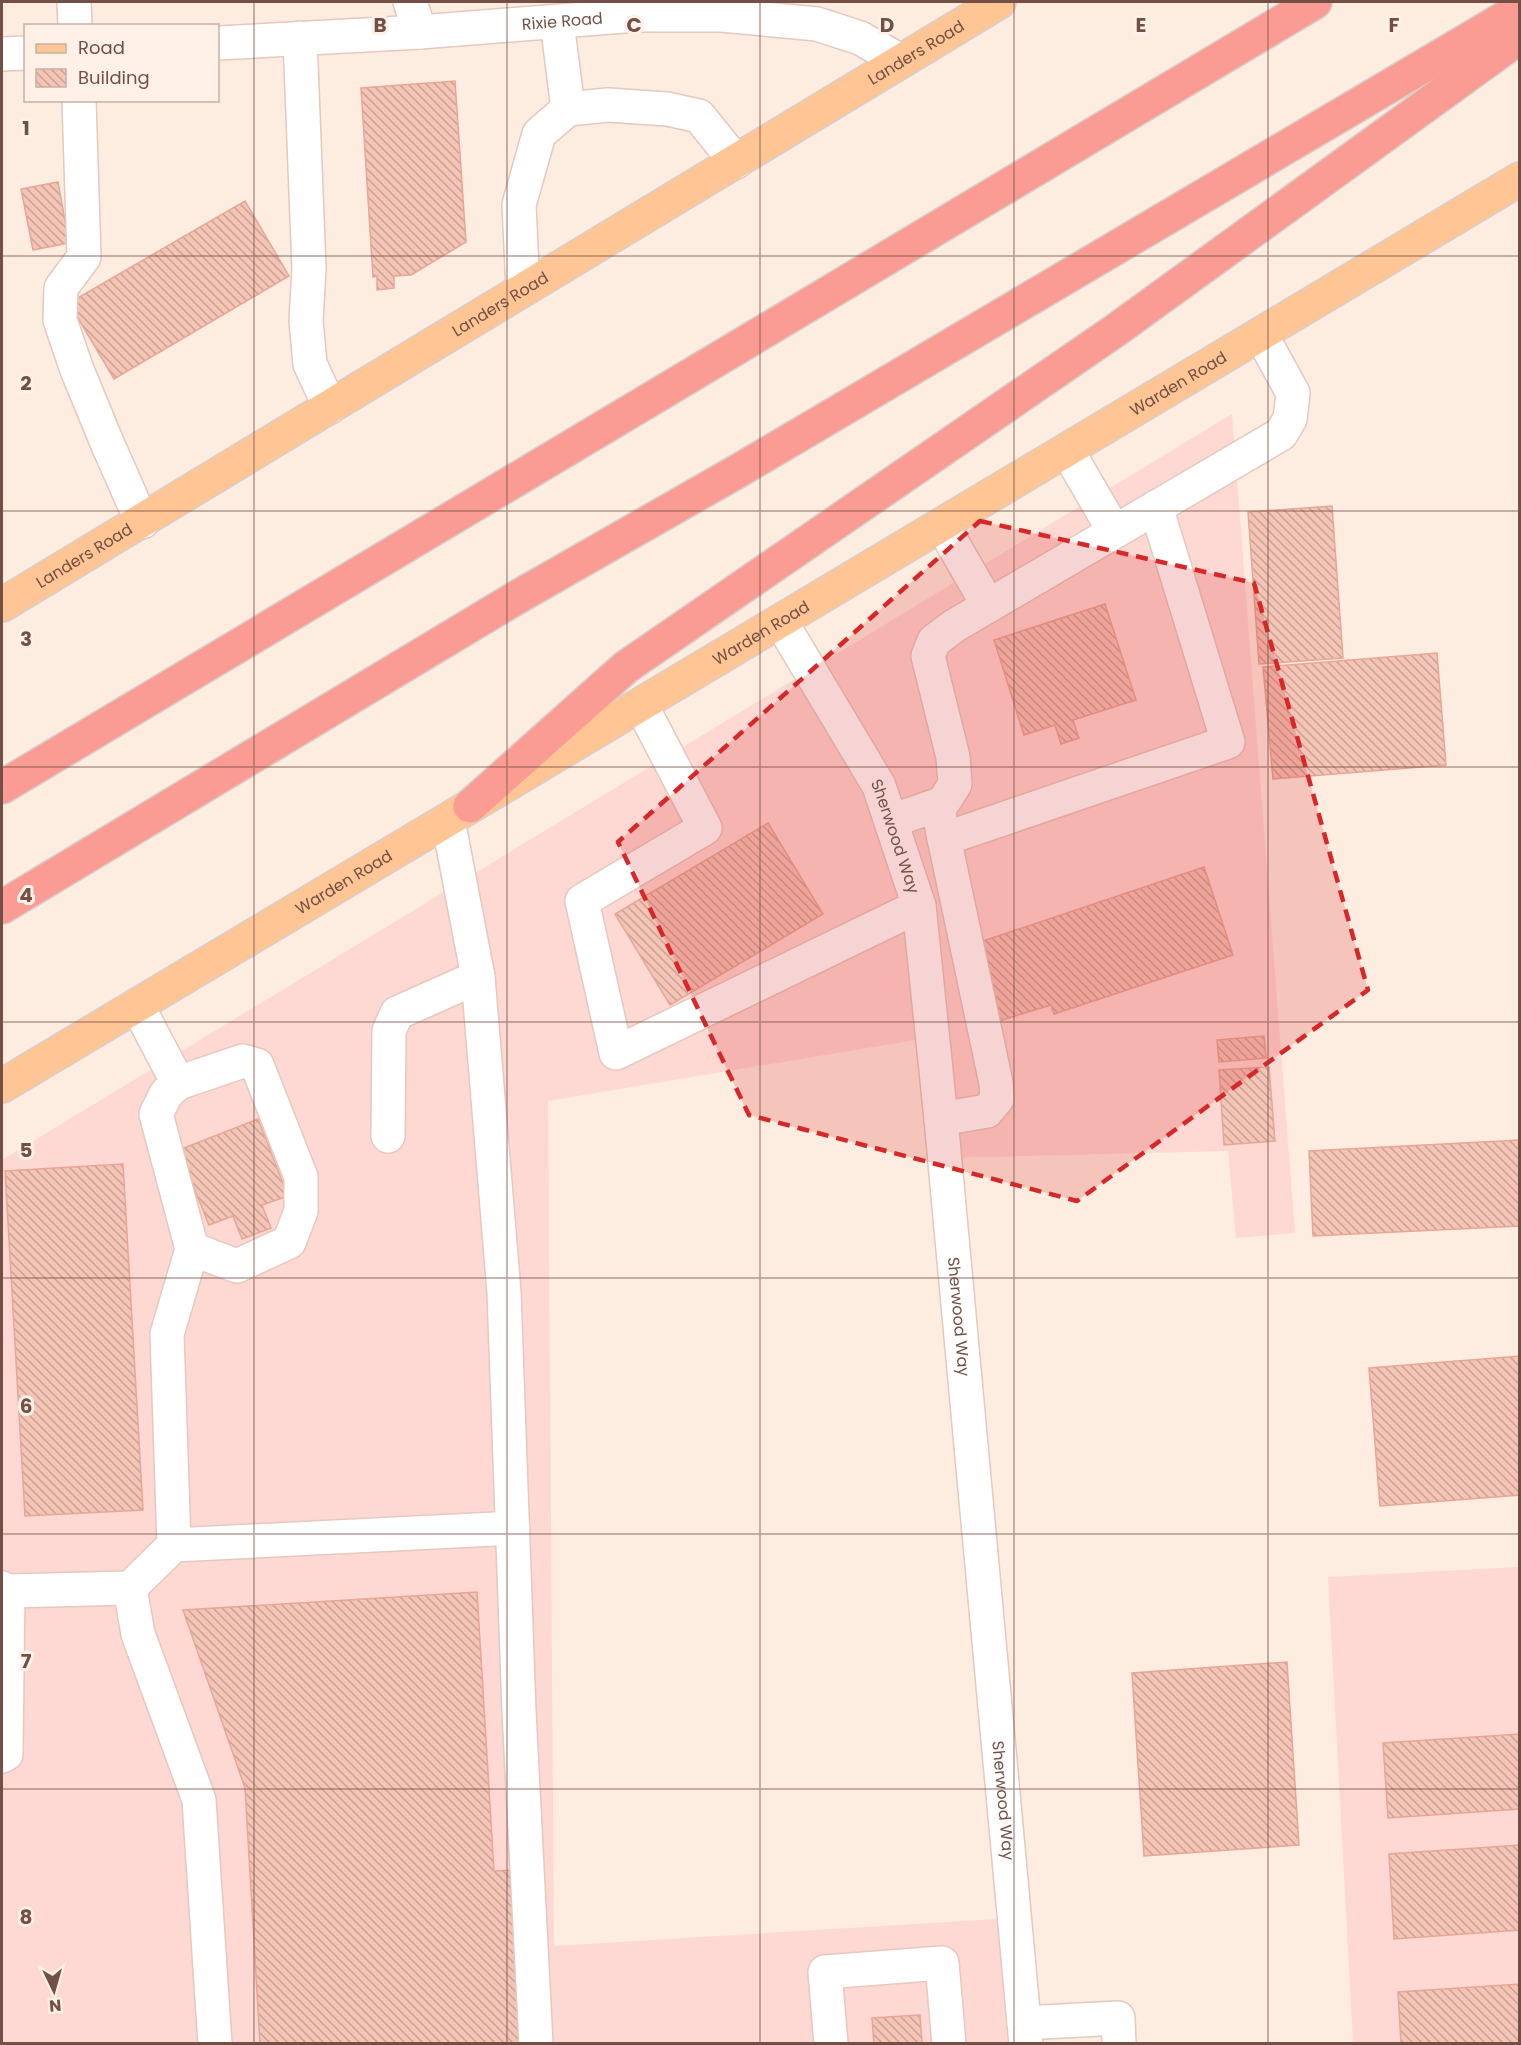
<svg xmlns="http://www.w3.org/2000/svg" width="1521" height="2045" viewBox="0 0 1521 2045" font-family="Poppins,sans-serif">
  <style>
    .commercial { fill: #fed8d2 }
    .building { fill: url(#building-back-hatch); stroke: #e7a796; stroke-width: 1.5 }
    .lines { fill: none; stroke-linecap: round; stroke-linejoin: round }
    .minor-casing { stroke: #e3c9be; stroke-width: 36 }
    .major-casing { stroke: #d8cecb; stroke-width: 36 }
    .highway-casing { stroke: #d8cecb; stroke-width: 36 }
    .minor { stroke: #fff; stroke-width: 33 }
    .major { stroke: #ffc595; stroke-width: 33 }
    .highway { stroke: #fa9c93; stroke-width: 33 }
    .marked { fill: #d62828; fill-opacity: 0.2; stroke: #d62828; stroke-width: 4.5; stroke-dasharray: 12 8; stroke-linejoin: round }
    .grid { fill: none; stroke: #744f46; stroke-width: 1.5; stroke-opacity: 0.55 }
    .labels { text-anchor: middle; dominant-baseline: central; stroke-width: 6; stroke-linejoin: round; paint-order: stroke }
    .street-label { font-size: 16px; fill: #744f46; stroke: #fff1e7 }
    .grid-label { font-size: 20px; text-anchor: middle; font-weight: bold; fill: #744f46; stroke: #fff1e7; stroke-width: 6; stroke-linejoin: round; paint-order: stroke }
  </style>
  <defs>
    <pattern id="building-back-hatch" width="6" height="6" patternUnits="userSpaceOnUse" patternTransform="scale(1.5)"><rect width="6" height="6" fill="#f4c4b6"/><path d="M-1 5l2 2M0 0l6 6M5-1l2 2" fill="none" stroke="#caa296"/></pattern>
  </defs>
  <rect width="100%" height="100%" fill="#fdede0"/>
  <path class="commercial" d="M1232,414L1295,1233L1236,1238L1228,1151L944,1158L933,1037L548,1101L554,1946L1014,1918L1031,2043L2,2044V1160Z
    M1519,1567V2043H1353L1328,1577Z"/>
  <path class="building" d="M455,81L466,242L411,275L394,276V288L377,290V276L373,277L361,88Z
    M58,182L69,243L33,250L21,189Z
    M245,201L289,276L114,379L69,303Z
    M1332,506L1343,658L1259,664L1248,512Z
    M1105,604L1136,700L1073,720L1079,738L1061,744L1055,725L1024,735L994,640Z
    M1437,653L1446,765L1273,779L1263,667Z
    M768,823L823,914L670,1005L615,914Z
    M1204,867L1233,955L1054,1014L1051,1005L999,1021L974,944Z
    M1264,1036L1266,1058L1219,1062L1217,1040Z
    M1269,1067L1275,1141L1224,1145L1219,1070Z
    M258,1119L288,1196L262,1205L271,1228L242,1239L233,1216L209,1225L179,1150Z
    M1520,1140V1226L1313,1236L1309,1151Z
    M123,1164L143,1510L25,1516L5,1171Z
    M1520,1356V1495L1380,1506L1369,1368Z
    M477,1592L494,1871L515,1870L525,2044H260L245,1788L183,1610Z
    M1287,1662L1299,1845L1144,1856L1132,1673Z
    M1520,1734V1809L1388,1818L1383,1743Z
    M1520,1845V1930L1394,1939L1389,1854Z
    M1520,1984V2044H1401L1398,1992Z
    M920,2015L922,2044H874L872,2018Z"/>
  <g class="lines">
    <g class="minor-casing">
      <g id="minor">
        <path d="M74,2L75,26"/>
        <path d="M410,2L420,32"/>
        <path d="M557,22L568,109"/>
        <path d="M300,38L309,269L306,320L310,364L330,407"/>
        <path id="s1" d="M218,43L420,32L636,15H721L817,24L860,38L899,60"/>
        <path d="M2,54L26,53"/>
        <path d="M79,100L84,257L61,288L60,320L77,370L108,445L142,522"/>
        <path d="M523,289L519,205L539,134L568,109L608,105L667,109L699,116L736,162"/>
        <path d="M1067,450L1114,531"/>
        <path d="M942,525L988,605"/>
        <path id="s2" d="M781,622L879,786L919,906L941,1119L1026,2044"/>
        <path d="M641,705L705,828L582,901L616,1053L919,906"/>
        <path d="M940,819L996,1083L997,1099L987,1111L941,1119"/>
        <path d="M448,820L478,977L504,1292L519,1711L536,2044"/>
        <path d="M891,821L943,803L955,784L953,757L928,656L934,641L954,626L1281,434L1290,419L1293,393L1261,335"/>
        <path d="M944,839L1228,742L1156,507"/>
        <path d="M178,1083L243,1061L257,1065L301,1177V1211L289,1242L237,1266L192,1249"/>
        <path d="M388,1136L389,1031L397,1013L478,977"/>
        <path d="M174,1545L513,1528"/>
        <path d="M2,1588L8,1591L130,1588L174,1545L167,1334L192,1249L156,1114L166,1094L178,1083L137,1005"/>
        <path d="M130,1588L138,1634L199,1800L215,2044"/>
        <path d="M2,1756L6,1754L8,1591"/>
        <path d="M1024,2023L1118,2018L1119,2044"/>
        <path d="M831,2044L825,1972L942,1963L949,2044"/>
      </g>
    </g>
    <g class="major-casing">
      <g id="major">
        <path id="s3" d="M2,605L999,2"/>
        <path id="s4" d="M2,1086L1520,179"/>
      </g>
    </g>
    <g class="highway-casing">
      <path id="highway" d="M2,787L1315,2
        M470,806L626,667L1116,330L1520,37
        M2,907L521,595L738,471L1520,9"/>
    </g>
    <use href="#minor" class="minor"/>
    <use href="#major" class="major"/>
    <use href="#highway" class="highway"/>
  </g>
  <path class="marked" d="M980,521L1254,583L1368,990L1077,1201L749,1115L618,842Z"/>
  <path class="grid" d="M254,2V2044M507,2V2044M760,2V2044M1014,2V2044M1268,2V2044M2,256H1520M2,511H1520M2,767H1520M2,1022H1520M2,1278H1520M2,1534H1520M2,1789H1520"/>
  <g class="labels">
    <g class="street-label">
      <text stroke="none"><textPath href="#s1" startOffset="345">Rixie Road</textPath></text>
      <text stroke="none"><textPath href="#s3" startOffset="1068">Landers Road</textPath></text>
      <text stroke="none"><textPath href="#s3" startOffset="582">Landers Road</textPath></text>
      <text stroke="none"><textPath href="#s4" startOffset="1370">Warden Road</textPath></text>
      <text stroke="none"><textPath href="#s3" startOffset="96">Landers Road</textPath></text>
      <text stroke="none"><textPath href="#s4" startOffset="884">Warden Road</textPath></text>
      <text stroke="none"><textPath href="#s2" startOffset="244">Sherwood Way</textPath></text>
      <text stroke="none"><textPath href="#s4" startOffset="398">Warden Road</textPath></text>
      <text stroke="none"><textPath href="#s2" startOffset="730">Sherwood Way</textPath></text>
      <text stroke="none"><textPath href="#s2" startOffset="1216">Sherwood Way</textPath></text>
    </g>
  </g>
  <g class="grid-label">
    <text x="380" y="32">B</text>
    <text x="634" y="32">C</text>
    <text x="887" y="32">D</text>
    <text x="1141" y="32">E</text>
    <text x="1394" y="32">F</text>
    <text x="26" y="135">1</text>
    <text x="26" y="390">2</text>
    <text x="26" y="646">3</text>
    <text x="26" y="902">4</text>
    <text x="26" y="1157">5</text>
    <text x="26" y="1413">6</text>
    <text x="26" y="1668">7</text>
    <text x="26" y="1924">8</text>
  </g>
  <rect width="1521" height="2045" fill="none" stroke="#744f46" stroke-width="6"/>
  <rect x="24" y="24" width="195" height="78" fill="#fff1e7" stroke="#c7b0a7" stroke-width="1.5"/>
  <rect x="36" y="44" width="30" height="9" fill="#ffc595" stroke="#c7b0a7" stroke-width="1.5"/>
  <text x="78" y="54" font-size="18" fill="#744f46">Road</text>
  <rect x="36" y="69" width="30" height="18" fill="url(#building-back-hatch)" stroke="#c7b0a7" stroke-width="1.5"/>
  <text x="78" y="84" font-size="18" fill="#744f46">Building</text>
  <g transform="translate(54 1991) rotate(175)" stroke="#fff1e7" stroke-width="4.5" paint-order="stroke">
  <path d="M0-4.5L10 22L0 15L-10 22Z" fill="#744f46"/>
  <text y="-9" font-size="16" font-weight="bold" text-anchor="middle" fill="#744f46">N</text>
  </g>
</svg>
